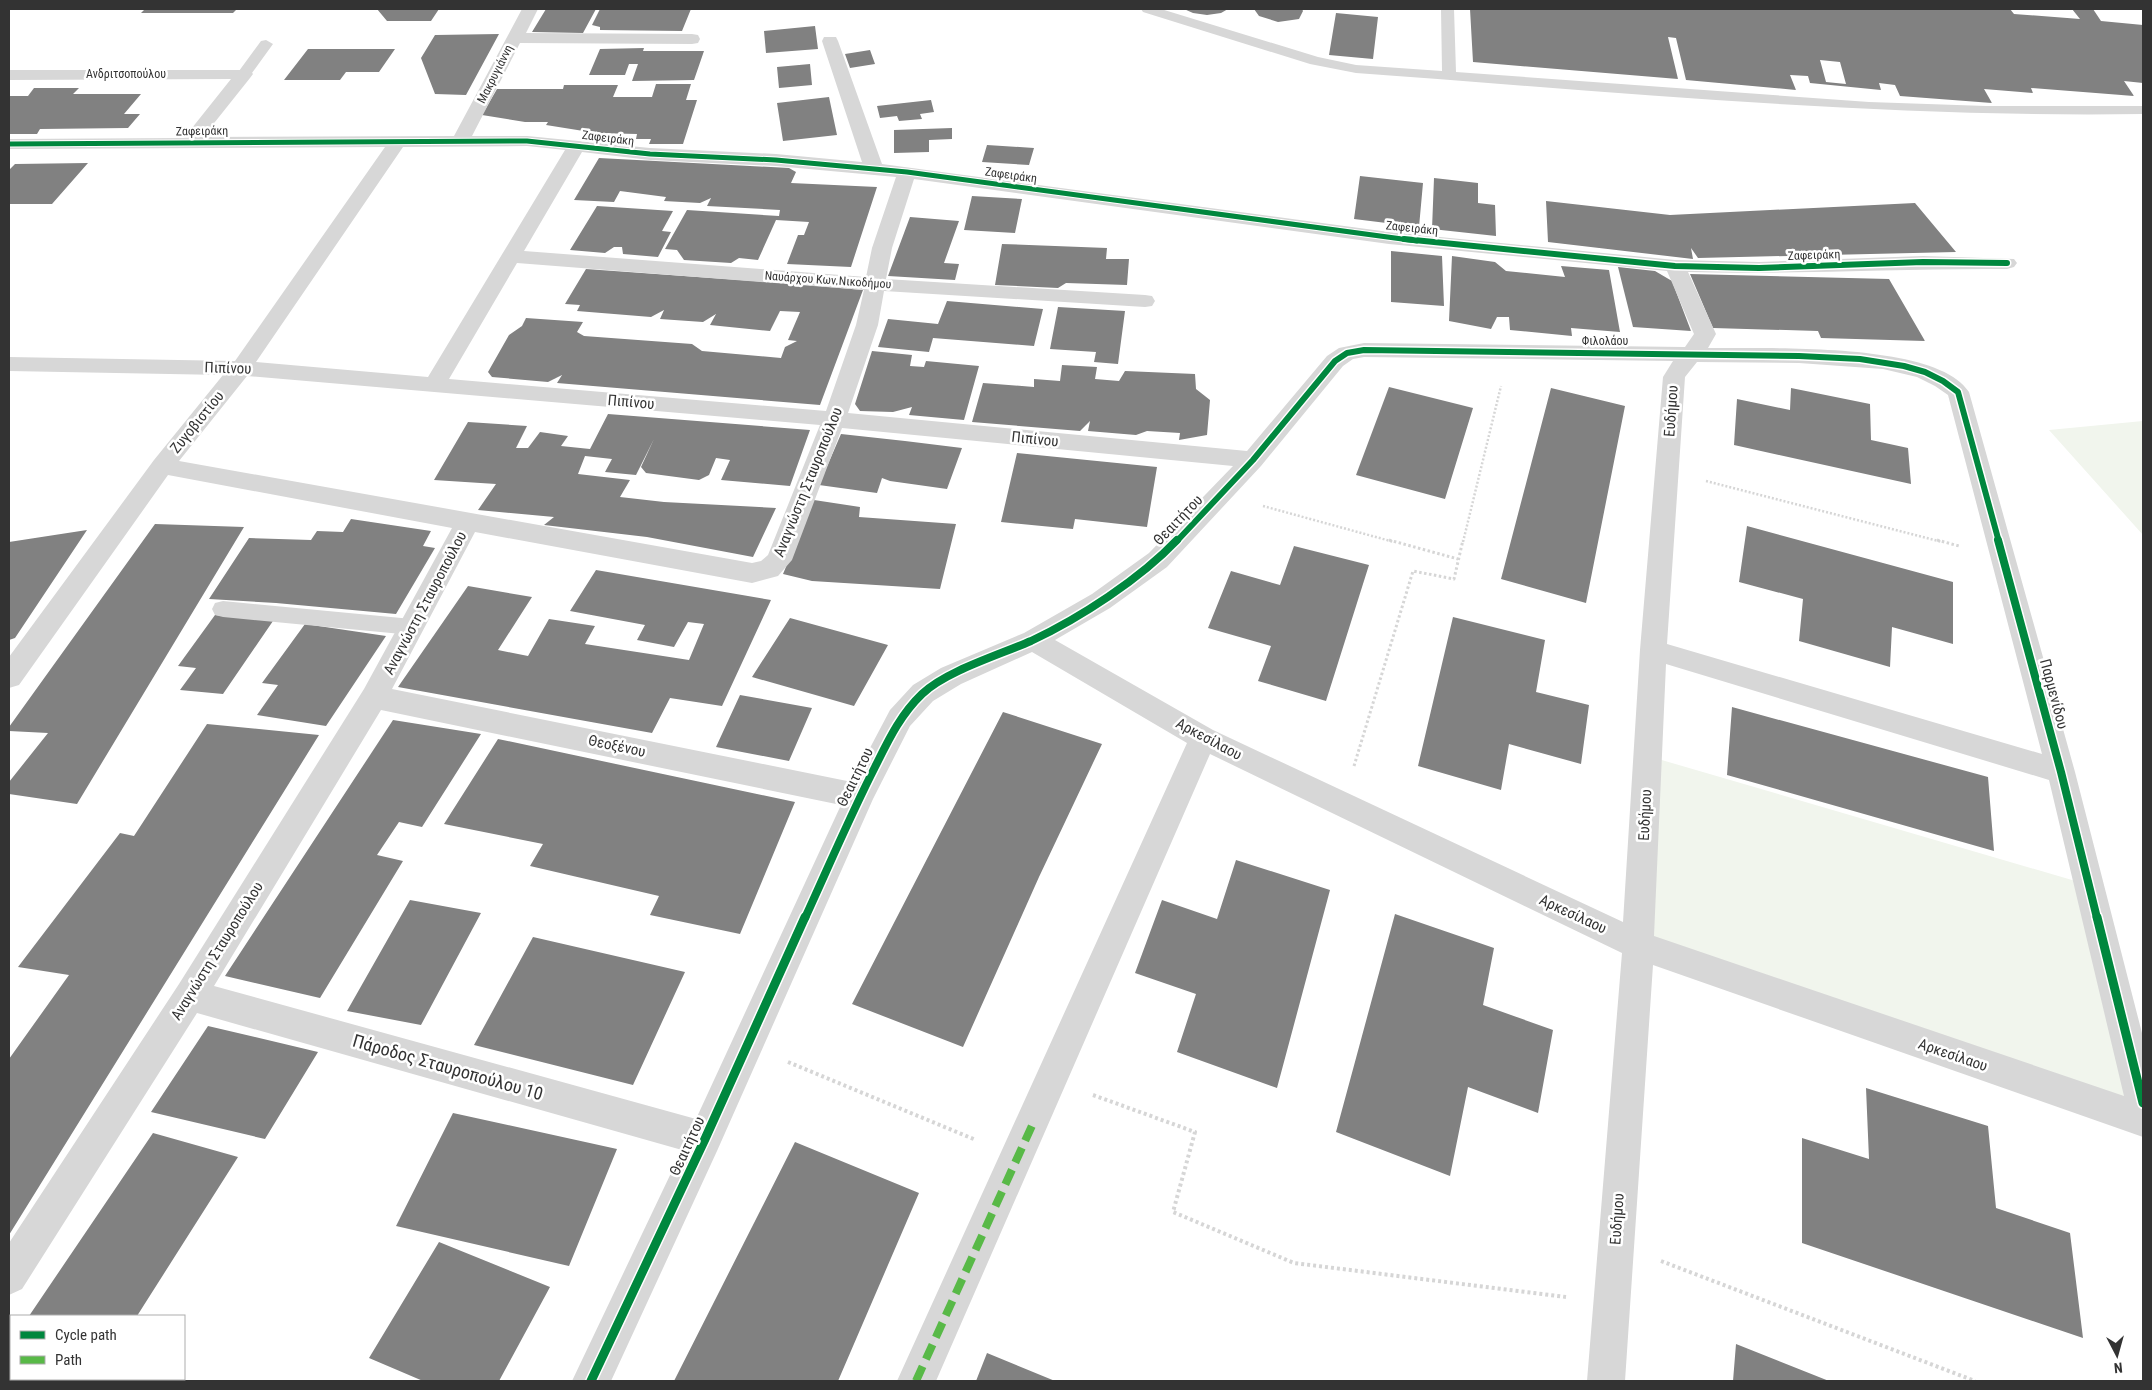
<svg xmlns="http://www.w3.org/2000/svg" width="2152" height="1390" viewBox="0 0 2152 1390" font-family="'Roboto Condensed',sans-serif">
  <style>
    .green { fill: #f1f5ed }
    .building { fill: #818181; fill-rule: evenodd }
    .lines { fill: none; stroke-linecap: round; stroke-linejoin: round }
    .path-far2 { stroke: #d6d6d6; stroke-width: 2.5; stroke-dasharray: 2 2; stroke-linecap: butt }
    .path-far1 { stroke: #d6d6d6; stroke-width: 3; stroke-dasharray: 2.5 2.5; stroke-linecap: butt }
    .path { stroke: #d6d6d6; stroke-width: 4; stroke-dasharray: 3 3; stroke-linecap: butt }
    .lane { fill: #d7d7d7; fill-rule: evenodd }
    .street { fill: #d7d7d7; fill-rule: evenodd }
    .quiet { stroke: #58b947; stroke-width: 8; stroke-dasharray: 16 8; stroke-linecap: butt }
    .cycleway-far3-casing { stroke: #fff; stroke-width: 7 }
    .cycleway-far2-casing { stroke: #fff; stroke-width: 9 }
    .cycleway-far1-casing { stroke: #fff; stroke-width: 11 }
    .cycleway-casing { stroke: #fff; stroke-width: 12 }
    .cycleway-far3 { stroke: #00873e; stroke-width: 5 }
    .cycleway-far2 { stroke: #00873e; stroke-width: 6 }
    .cycleway-far1 { stroke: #00873e; stroke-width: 8 }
    .cycleway { stroke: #00873e; stroke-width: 9 }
    .labels { text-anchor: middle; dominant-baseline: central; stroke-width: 5; stroke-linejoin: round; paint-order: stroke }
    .far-street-label { font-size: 12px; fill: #333; stroke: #fff }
    .street-label { font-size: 15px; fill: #333; stroke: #fff }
    .near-street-label { font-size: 18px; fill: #333; stroke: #fff }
  </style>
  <rect width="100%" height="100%" fill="#fff"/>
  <path class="green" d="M2143,421V535L2049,430Z
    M1648,756L2089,885L2143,1103V1120L1638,945Z"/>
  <path class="building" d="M145,9H237L233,13H141Z
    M377,9H439L431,21H387Z
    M546,9H596L583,33L532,32Z
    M600,9H691L682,31L600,30V27L592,25Z
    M1184,9H1228L1221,13L1207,15L1193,13Z
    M1254,9H1302L1303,11L1299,19L1278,22L1259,16Z
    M1470,9H2010L2014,14L2080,19L2072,9H2093L2101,21L2143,25V83L2124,81L2134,96L2031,88L2033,93L1984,89L1992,103L1900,96L1895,85L1879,83L1881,90L1810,83L1808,76L1790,75L1796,90L1686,80L1676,38L1668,37L1678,79L1473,62ZM1820,60L1840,62L1846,84L1826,82Z
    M1336,13L1378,17L1373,59L1329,55Z
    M815,26L818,49L766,53L764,31Z
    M499,34L466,95L435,94L421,58L435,35Z
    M644,48L643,51H704L694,80L632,81L638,64H629L625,75H589L600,49Z
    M308,49H395L379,72H346L340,80H284Z
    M870,50L875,64L850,68L845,54Z
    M810,64L812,85L779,88L777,67Z
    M656,84H691L686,100H697L683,144H649L651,139H636L637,134L596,133L546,125L548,122H525L482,115L497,89H563L564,85H618L613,97H652Z
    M34,88H79L73,94H141L124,114H140L128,128L40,129L37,134H9V96H28Z
    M829,97L837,135L783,141L777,103Z
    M931,100L934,112L920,114L922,119L899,121L897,116L880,118L877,106Z
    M952,128V139L929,140V152L894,153V130Z
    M987,145L1034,148L1029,165L982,162Z
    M599,158L789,168L796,172L791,183L877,187L851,267L787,264L798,235H804L809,222L776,220L758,260L739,258L731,263L684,260L677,250L665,249L687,210L779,216L780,210L707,206L711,198L700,203L664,201L666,197L620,191L614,202L574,200Z
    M88,163L52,204H9V170L15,164Z
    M1360,176L1423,183L1419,227L1354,219Z
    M1434,178L1478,183V203L1495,205L1496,236L1432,229Z
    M972,196L1022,199L1015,233L964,230Z
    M1546,201L1670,215L1915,203L1956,252L1698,258L1691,248L1693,259L1548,242Z
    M597,206L673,211L662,231L671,232L658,257L623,254L622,247H614L605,253L570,250Z
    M910,217L959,221L944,263L959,264L955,280L888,276Z
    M1002,244L1107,248L1106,259H1129L1127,285L1066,283L1058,288L995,285Z
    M1391,251L1442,256L1444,306L1391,302Z
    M1452,256L1495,262L1506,271L1565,277L1561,266L1609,270L1620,332L1571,328L1572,336L1510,330L1509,317H1497L1491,329L1449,321Z
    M1618,267L1655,271L1672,281L1691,331L1633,327Z
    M586,269L794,284L863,290L820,405L557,383L562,375L548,382L492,377L488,372L509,335L522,326L526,318L583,322L577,332L584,336L692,344L702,351L781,358L785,347L797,341L788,340L800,312L780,311L770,331L710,325L716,314L703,322L660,319L664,310L651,317L577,311L580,305L565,304Z
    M1690,274L1889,279L1925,341L1821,338L1818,331L1713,328Z
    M947,301L1043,309L1034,346L933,338L929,352L878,347L888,319L938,324Z
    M1058,307L1125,311L1118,364L1094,362L1096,352L1050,349Z
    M872,351L912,355L910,366L924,367L926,361L979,366L964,420L909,415L912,407L893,412L860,411L855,404Z
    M1062,365L1097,367L1095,379L1119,381L1125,371L1195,374L1196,389L1210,400L1207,435L1179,440L1180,433L1147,431L1136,435L1088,431L1090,421L1080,431L972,422L983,383L1034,387V379L1060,381Z
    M1389,387L1473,408L1445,499L1356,475Z
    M1551,388L1625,406L1586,603L1501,579Z
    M1791,388L1870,404L1871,440L1908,448L1911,484L1734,445L1737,399L1790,410Z
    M608,414L810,430L790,486L721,480L730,460L716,458L709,475L699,480L646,473L641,467L654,439L636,475L605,472L612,459L585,456L578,474L630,480L620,497L664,502L776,508L753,557L647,537L544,525L554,517L478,510L496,484L434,480L468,422L527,426L516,448H528L540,432L568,436L561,446L590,449Z
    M841,434L905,441L962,448L947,489L890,481L882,478L877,493L819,485Z
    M1017,453L1157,467L1147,527L1075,519L1073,529L1001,522Z
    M814,500L860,507L859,517L956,524L940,589L812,581L783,574Z
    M351,519L431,531L423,546L435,548L396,614L276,603L209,599L249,538L311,540L317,531L343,532Z
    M155,524L244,527L77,804L9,794V782L48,733L9,731V727Z
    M1747,526L1953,582V644L1892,627L1890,667L1799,641L1803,599L1739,582Z
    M87,530L15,638L9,640V542Z
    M1294,546L1369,565L1326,701L1258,681L1271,646L1208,628L1231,571L1280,585Z
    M596,570L771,600L722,706L670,698L652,733L398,687L468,586L532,597L498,650L528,656L549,619L595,626L585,644L689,660L704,624L688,622L674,647L637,640L645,625L570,611Z
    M215,615L273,621L223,694L180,690L196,668L178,666Z
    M1453,617L1545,640L1536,692L1589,705L1581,764L1509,744L1501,790L1418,766Z
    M790,618L888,645L854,706L752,677Z
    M305,624L386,636L326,726L257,715L278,685L262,683Z
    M740,695L812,708L789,761L716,747Z
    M1732,707L1988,777L1994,851L1727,775Z
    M1003,712L1102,744L1039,877L963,1047L852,1004Z
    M393,720L481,734L422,827L399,822L377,855L403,861L320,998L225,976Z
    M207,724L319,735L9,1235V1059L69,975L18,967L120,833L134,836Z
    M498,739L795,802L740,934L650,915L659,896L530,866L543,844L444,824Z
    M1236,860L1330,890L1277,1088L1177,1052L1196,994L1135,973L1162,900L1217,919Z
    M410,900L481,913L421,1025L347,1011Z
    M1395,914L1494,948L1483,1005L1553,1030L1538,1113L1468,1087L1450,1176L1336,1132Z
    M533,937L685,972L633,1085L474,1045Z
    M208,1026L318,1052L265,1139L151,1112Z
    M1866,1088L1988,1126L1996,1208L2070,1233L2083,1338L1802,1243V1138L1869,1159Z
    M453,1113L617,1149L569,1266L396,1226Z
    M153,1133L238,1157L137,1316H29Z
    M795,1142L919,1193L838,1381H674Z
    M439,1242L550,1287L499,1381H423L369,1358Z
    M1736,1344L1829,1381H1733Z
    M987,1353L1055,1381H976Z
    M125,1379H173L180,1381H124Z"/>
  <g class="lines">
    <path class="path-far2" d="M1706,481L1942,542
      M1263,506L1394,542
      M1463,542L1501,386"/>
    <path class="path-far1" d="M1389,540L1458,559
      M1937,540L1959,546
      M1354,766L1413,571L1454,579L1463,540"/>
    <path class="path" d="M788,1062L976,1140
      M1093,1095L1195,1132L1173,1212L1294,1263L1566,1297
      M1661,1261L1975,1381"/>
    <path class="lane" d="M1141,9H1161L1318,57L1356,65L1442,71L1441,9H1454L1456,72L1869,102L1986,106H2143V114C1880,118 1618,92 1356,73L1310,64L1143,12Z
      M266,40L273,44L249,77H239L237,74L239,71L261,41Z
      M223,601L412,619L420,621L423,627L420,633L412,635L223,617L215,615L212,609L215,603Z"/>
    <path class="street" d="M522,9H538L526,33L692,34L698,35L700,39L698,43L692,44L520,43L472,136H527L650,148L776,154L862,162L822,41L824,37H836L838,41L882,164L1389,232L1675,260L1759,262L1923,256L2014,259L2017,263L2014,267L2007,269C1901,268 1794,275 1688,272L1716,334L1708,348C1765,349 1937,341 1969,392L2075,772L2143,1037V1137L1653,965L1625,1381H1587L1622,953L1210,754L936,1381H897L1187,743L1032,652L961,684L933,701L910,726L873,799L717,1151L611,1381H572L682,1150L197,1013L22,1289L9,1295V1243L179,984L364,689L452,528L168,475L19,685L9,688V657L154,460L223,375L9,371V357L235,361L385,147L9,149V139L184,138L231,79L9,80V70H250L253,74L250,78L203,137L454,136ZM527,146L565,150L428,377L256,362L403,147ZM582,152L650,160L776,166L896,177L872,248L866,277L524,251ZM914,179L1389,244L1667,271L1694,334L1685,347L1364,343L1339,348L1327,356L1247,451L848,413L878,325L884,291L1145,307L1152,306L1155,301L1152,296L1145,295L886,279L892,248ZM517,263L864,290L856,325L826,411L449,379ZM1364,357L1673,361L1663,377L1640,650L1623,922L1213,730L1055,640L1110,608L1167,567L1261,466L1343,366L1353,359ZM1697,362L1799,363L1883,369L1917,377L1935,386L1948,395L2042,754L1667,644L1685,377ZM247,376L820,425L768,555L761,561L752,563L179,461ZM842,428L1233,466L1149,553L1092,594L1024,633L941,668L913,685L890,710L852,782L392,689L475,532L752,583L778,576L792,560ZM1666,664L2049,780L2124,1096L1654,936ZM381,710L841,805L696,1119L214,986Z"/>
    <path class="quiet" d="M916,1381L1035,1119"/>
    <g class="cycleway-far3-casing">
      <path id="cycleway-far3" d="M9,144L527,141L650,154L776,160L907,172L1417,241"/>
    </g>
    <g class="cycleway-far2-casing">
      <path id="cycleway-far2" d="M1404,239L1675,266L1759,268L1923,262L2007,263
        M1176,542L1253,460L1335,361L1347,353L1364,350L1799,356L1860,359L1904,366L1925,372L1943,381L1958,392L1999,542"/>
    </g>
    <g class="cycleway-far1-casing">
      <path id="cycleway-far1" d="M1998,540L2061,772L2097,918
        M805,918C828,868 850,816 875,767C888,741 900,715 922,694C946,671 999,655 1031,641C1080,618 1140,579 1177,540"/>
    </g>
    <g class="cycleway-casing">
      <path id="cycleway" d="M2097,917L2143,1103
        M591,1381L705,1139L805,917"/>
    </g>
    <use href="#cycleway-far3" class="cycleway-far3"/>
    <use href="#cycleway-far2" class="cycleway-far2"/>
    <use href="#cycleway-far1" class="cycleway-far1"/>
    <use href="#cycleway" class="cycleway"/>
  </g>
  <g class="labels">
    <g class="far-street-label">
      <text x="126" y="74">Ανδριτσοπούλου</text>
      <text transform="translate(495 74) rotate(-63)">Μακρυγιάννη</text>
      <text transform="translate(202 131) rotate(-1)">Ζαφειράκη</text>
      <text transform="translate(608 138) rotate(7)">Ζαφειράκη</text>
      <text transform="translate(1011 175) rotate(8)">Ζαφειράκη</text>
      <text transform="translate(1412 228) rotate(6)">Ζαφειράκη</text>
      <text transform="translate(1814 255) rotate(-2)">Ζαφειράκη</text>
      <text transform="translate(828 280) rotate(4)">Ναυάρχου Κων.Νικοδήμου</text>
      <text x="1605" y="341">Φιλολάου</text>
    </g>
    <g class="street-label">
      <text transform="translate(228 368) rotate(2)">Πιπίνου</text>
      <text transform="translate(631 402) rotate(5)">Πιπίνου</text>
      <text transform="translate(1671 411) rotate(-86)">Ευδήμου</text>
      <text transform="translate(197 422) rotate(-51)">Ζυγοβιστίου</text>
      <text transform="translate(1035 439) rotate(6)">Πιπίνου</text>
      <text transform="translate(808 482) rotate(-68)">Αναγνώστη Σταυροπούλου</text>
      <text transform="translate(1178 520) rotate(-46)">Θεαιτήτου</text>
      <text transform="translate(425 603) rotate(-62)">Αναγνώστη Σταυροπούλου</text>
      <text transform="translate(2054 694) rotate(75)">Παρμενίδου</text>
      <text transform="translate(1209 739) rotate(28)">Αρκεσίλαου</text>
      <text transform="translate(617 746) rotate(12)">Θεοξένου</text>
      <text transform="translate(855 777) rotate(-64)">Θεαιτήτου</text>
      <text transform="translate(1645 815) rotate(-87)">Ευδήμου</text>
      <text transform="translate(1573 914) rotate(25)">Αρκεσίλαου</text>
      <text transform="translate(217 951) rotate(-58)">Αναγνώστη Σταυροπούλου</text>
      <text transform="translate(1953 1055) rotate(19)">Αρκεσίλαου</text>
      <text transform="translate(687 1146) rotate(-65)">Θεαιτήτου</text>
      <text transform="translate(1617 1219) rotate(-86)">Ευδήμου</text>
    </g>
    <g class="near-street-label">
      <text transform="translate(448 1067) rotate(16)">Πάροδος Σταυροπούλου 10</text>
    </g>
  </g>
  <rect width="2152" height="1390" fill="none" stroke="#333333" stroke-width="20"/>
  <rect x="10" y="1315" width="175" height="65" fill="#ffffff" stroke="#adadad"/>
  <rect x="20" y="1331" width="25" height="8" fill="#00873e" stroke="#adadad"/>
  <text x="55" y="1340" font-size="15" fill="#333333">Cycle path</text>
  <rect x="20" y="1356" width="25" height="8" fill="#58b947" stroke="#adadad"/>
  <text x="55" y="1365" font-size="15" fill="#333333">Path</text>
  <g transform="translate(2117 1355) rotate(174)" stroke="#ffffff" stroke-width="4" paint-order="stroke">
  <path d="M0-4L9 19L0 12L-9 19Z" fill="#333333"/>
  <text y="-8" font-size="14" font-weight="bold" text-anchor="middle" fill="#333333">N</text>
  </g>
</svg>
